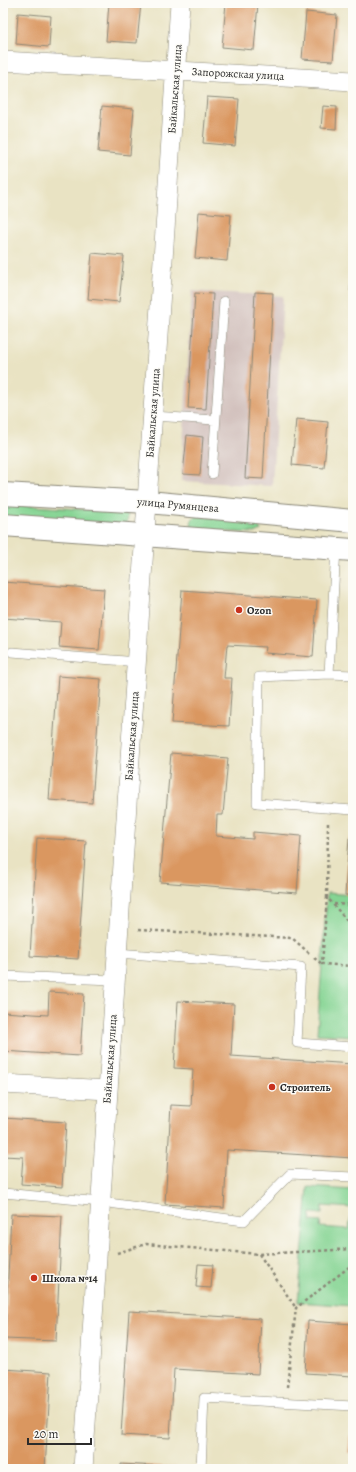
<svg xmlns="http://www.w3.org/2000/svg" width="356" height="1472" viewBox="0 0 356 1472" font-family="Alegreya,serif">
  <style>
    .industrial { fill: #d1c0bc }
    .green { fill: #85d493; stroke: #58805f }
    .building { fill: #da9761 }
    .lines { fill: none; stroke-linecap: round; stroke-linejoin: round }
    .service-casing { stroke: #8a8777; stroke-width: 10 }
    .minor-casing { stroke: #8a8777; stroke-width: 20 }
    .secondary-casing { stroke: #8a8777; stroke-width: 24 }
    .path { stroke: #8a8777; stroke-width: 2.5; stroke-dasharray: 3 3; stroke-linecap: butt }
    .service { stroke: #fff; stroke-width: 9 }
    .minor { stroke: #fff; stroke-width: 19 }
    .secondary { stroke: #fff; stroke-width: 22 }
    .poi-dot { fill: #c8321e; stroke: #fdfcf7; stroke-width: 1.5 }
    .labels { text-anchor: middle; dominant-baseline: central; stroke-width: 3; stroke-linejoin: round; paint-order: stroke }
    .street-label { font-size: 11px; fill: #2b2b2b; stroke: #fdfcf7 }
    .poi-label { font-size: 11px; font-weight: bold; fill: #2b2b2b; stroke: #fdfcf7; text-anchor: start }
  </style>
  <rect width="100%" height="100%" fill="#fdfcf7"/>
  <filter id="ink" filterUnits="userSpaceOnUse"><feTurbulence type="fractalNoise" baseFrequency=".025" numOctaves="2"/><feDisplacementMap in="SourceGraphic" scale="8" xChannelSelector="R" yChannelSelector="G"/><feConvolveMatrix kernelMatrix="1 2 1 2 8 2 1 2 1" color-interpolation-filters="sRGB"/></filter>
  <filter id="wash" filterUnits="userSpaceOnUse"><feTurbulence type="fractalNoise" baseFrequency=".012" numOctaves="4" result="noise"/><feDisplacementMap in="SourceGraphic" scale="16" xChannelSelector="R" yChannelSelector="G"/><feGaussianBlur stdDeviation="0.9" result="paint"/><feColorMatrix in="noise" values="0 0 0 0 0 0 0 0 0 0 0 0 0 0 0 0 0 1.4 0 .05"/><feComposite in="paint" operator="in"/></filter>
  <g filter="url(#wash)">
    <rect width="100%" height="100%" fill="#e9e3c3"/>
    <path class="industrial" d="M192,291L283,296L272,486L181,481Z"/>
    <path class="green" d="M3,504L122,512L128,515L127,524L3,519Z
      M197,516L257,524L261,530L255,533L193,530L191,525L192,519Z
      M327,893L353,895V1036L317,1034Z
      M308,1187L353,1190V1208L322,1206V1214L311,1213L310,1221L321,1222L320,1227L349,1229L351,1216H353V1306L298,1302Z"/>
    <g id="blocks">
      <path class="building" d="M109,3H141L137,43L106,41Z
        M226,3L258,4L254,50L222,47Z
        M306,12L337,15L333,61L302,59Z
        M18,13L51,16L49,47L16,44Z
        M207,97L239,99L235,146L203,143Z
        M102,106L134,109L130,155L98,152Z
        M323,106L337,107L336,129L321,128Z
        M199,212L231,215L227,261L195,258Z
        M92,253L124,256L119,302L88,299Z
        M352,262H353V291H350Z
        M255,292L273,293L263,479L245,478Z
        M195,293L213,294L206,409L188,408Z
        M296,419L328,422L324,468L292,465Z
        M187,435L203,437L200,475L183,474Z
        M3,582L104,589L99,650L59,647L61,622L3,618Z
        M182,590L317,600L313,657L265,653L266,647L227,645L224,678H232L229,726L172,723Z
        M58,676L101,679L92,803L49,800Z
        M171,753L228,758L223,815H217L216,836L253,839V832L301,836L297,893L160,882Z
        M37,838L86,841L78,959L30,956Z
        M349,838H353V895H345Z
        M49,992L84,994L80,1056L3,1051V1012L48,1015Z
        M178,1001L234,1004L231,1056L353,1064V1158L227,1150L224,1208L165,1204L171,1105L191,1106L193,1069L174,1068Z
        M3,1118L66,1122L62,1187L21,1184L23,1157L3,1156Z
        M11,1214L62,1216L56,1341L5,1339Z
        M198,1264L213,1265L211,1288L196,1287Z
        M129,1311L261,1319L258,1374L174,1369L170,1438L121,1435Z
        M308,1321L353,1324V1376L305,1373Z
        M4,1369L51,1372L45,1469H3Z
        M350,1435H353V1453H348Z
        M121,1464L178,1467V1469H121Z"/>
    </g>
  </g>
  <g filter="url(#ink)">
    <use href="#blocks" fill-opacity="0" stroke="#8a8777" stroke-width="1"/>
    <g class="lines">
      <g class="service-casing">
        <path id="service" d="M153,416L215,420
          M212,474L224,301
          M336,548L329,674L353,675
          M12,652L138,662
          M329,674L259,677L257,803L353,810
          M117,953L301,967L297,1043L353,1047
          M3,976L115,980
          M3,1193L101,1202L244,1221L290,1174L353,1177
          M201,1469L204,1398L353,1406"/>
      </g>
      <g class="minor-casing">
        <path id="minor" d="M3,61L353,81
          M3,1084L108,1090
          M83,1469L180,3"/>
      </g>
      <g class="secondary-casing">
        <path id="secondary" d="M3,494L148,502L353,521
          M3,525L353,550"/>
      </g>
      <path class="path" d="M328,823L327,897L353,928
        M327,897L322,964L353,966
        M334,904L353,905
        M138,930L292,938L309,953
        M314,958L322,964
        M117,1253L146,1244L259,1254L353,1249
        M259,1254L296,1308
        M287,1387L296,1308L353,1264"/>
      <use href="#service" class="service"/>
      <use href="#minor" class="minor"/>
      <use href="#secondary" class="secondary"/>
    </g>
  </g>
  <g class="poi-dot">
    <circle cx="239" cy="610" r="4"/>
    <circle cx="272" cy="1087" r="4"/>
    <circle cx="34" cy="1278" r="4"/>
  </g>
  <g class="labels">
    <g class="street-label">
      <text transform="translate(238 74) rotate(3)">Запорожская улица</text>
      <text transform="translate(175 89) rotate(-86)">Байкальская улица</text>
      <text transform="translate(153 413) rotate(-86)">Байкальская улица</text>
      <text transform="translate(178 505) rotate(5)">улица Румянцева</text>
      <text transform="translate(132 736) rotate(-86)">Байкальская улица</text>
      <text transform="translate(110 1059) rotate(-86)">Байкальская улица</text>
    </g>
    <g class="poi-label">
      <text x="247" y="610">Ozon</text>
      <text x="280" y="1087">Строитель</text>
      <text x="42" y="1278">Школа №14</text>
    </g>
  </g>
  <rect width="356" height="1472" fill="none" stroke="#fdfcf7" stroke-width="16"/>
  <path d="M28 1438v6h63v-6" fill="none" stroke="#2b2b2b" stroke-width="2"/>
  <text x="34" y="1438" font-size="12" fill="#2b2b2b" stroke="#fdfcf7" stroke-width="3" paint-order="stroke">20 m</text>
</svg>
